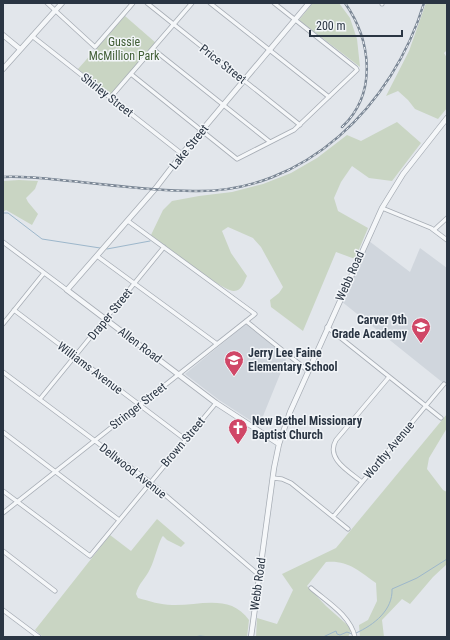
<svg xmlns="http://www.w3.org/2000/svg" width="450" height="640" viewBox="0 0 450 640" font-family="'Roboto Condensed',sans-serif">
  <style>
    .built { fill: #d0d6dd }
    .green { fill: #c9d5c3 }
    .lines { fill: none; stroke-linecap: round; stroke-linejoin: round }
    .stream { stroke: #9db7cb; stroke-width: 1 }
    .minor-casing { stroke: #a7adb5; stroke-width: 5 }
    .tertiary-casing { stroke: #a7adb5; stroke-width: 6 }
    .minor { stroke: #f5f7f9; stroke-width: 3.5 }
    .tertiary { stroke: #f5f7f9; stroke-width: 4.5 }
    .rail-casing { stroke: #7b8795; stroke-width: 2.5 }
    .rail { stroke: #f2f5f8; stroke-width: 1; stroke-dasharray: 3; stroke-linecap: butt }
    .labels { text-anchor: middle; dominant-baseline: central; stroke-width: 3; stroke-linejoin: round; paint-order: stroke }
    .park-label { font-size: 12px; fill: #425f37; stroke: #f2f5f8 }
    .street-label { font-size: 12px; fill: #2a3543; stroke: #f2f5f8 }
    .poi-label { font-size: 12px; font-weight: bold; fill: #2a3543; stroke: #f2f5f8; text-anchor: start }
  </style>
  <rect width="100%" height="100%" fill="#e2e6eb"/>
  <path class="built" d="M369,241L410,272L420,248L447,268V386L341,301Z
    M246,324L287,357L259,426L219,400L185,374Z"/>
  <path class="green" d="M313,3H339L350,18L357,39L360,67L299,20Z
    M426,3H447V50L444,53L447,58V108L438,119L415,109L408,100L398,91L386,96L409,51Z
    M125,16L156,43L111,94H109L78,69Z
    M397,122L421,143L392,181L369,178L352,166L341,182L334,198L338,211L368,228L355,259L336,252L303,331L271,307L270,300L279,293L283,287L261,247L253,238L228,227L222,231L231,253L247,276C244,282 242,291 234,291C223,292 164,245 151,235L163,210L172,201L199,196L232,192L263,184L291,173L317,158L347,135L361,141Z
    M19,180L38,181L35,189L26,198L28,202L38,214L32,225L6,210L3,212V181Z
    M447,414V428L429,458L427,469L443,490L447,492V564L433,577L410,604L402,599L382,620L384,637H360L359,625L368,620L377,601L376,583C359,571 348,560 326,562L307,586L326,606L352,629L348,637H256L257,618L277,624L293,590L282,574L336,548Z
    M157,519L185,543L181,547L167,540L163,536L162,537C157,547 155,559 150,569C146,578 138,584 136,594L138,598C149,601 161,605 172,605C199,606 230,593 249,620L247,637H43L35,630L110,535L131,551Z"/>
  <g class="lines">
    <path class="stream" d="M3,213H8L42,239L100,248
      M107,249L150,241
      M356,633C374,625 393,610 392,589L417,578L447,559
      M194,637L200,636L210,637
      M237,637H242
      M323,637L336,631L337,634L340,635L347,632L352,634"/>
    <g class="minor-casing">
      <path id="minor" d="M47,3L95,47L133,3
        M147,3L300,125
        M210,3L329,97
        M382,4V3
        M32,36L182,154
        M153,49L270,142
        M131,74L237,159L294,130L357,70L356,68L274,3
        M110,98L192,3
        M382,208L431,228L447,240
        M434,230L447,218
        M3,242L67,290
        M97,256L217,344
        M14,310L186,440
        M246,321L307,370
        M3,324L44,273
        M327,327L441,418
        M3,372L150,482L259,575
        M40,399L164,247
        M3,432L119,520
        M273,478L282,479L291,483L348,529
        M362,482C350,472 325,459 336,440L389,377
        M3,491L90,556L216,403
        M3,513L255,314L128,221
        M333,517L444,384
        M3,551L55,591
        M311,588C327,602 350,615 355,637
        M3,610L39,637"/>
    </g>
    <g class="tertiary-casing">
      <path id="tertiary" d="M3,35L20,49
        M3,69L62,3
        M279,444L216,403L67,290L155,189L182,154L309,3
        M251,637L274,468L279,444L290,412L382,208L403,174L447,118"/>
    </g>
    <use href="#minor" class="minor"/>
    <use href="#tertiary" class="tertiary"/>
    <g class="rail-casing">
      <path id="rail" d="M342,127C378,93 371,40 345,3
        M3,177C22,176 41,178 60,180C104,184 149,191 193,191C305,194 393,105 424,3"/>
    </g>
    <use href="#rail" class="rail"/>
  </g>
  <defs>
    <g id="school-pin" transform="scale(1)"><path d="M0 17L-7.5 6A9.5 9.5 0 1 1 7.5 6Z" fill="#d04767" stroke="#f2f5f8"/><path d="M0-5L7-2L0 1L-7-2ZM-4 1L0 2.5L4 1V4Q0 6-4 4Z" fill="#fff"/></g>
    <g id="church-pin" transform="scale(1)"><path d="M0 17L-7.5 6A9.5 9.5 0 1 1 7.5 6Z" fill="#d04767" stroke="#f2f5f8"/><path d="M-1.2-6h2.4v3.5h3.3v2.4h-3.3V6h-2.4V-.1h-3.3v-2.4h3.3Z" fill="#fff"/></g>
  </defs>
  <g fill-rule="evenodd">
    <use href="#school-pin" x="421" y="327"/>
    <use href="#school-pin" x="234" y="360"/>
    <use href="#church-pin" x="238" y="428"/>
  </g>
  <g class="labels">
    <g class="park-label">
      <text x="124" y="42">Gussie<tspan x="124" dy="14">McMillion Park</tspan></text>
    </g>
    <g class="street-label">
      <text transform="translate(223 64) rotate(38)">Price Street</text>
      <text transform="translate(107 95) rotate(38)">Shirley Street</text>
      <text transform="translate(189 147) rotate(-51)">Lake Street</text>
      <text transform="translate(350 276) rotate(-66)">Webb Road</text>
      <text transform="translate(110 314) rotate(-51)">Draper Street</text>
      <text transform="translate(140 345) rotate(37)">Allen Road</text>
      <text transform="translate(90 368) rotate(37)">Williams Avenue</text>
      <text transform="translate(138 406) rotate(-38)">Stringer Street</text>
      <text transform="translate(183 442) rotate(-50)">Brown Street</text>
      <text transform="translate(389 450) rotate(-50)">Worthy Avenue</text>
      <text transform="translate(133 471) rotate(38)">Dellwood Avenue</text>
      <text transform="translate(258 584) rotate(-82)">Webb Road</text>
    </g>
    <g class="poi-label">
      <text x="407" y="320" text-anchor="end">Carver 9th<tspan x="407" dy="14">Grade Academy</tspan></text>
      <text x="248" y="353">Jerry Lee Faine<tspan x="248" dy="14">Elementary School</tspan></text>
      <text x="252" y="421">New Bethel Missionary<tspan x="252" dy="14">Baptist Church</tspan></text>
    </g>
  </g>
  <rect width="450" height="640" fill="none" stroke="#2a3543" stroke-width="8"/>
  <path d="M310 30v6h92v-6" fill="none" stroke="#2a3543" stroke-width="2"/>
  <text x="316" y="30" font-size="12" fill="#2a3543" stroke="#f2f5f8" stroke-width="3" paint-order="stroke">200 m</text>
</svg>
